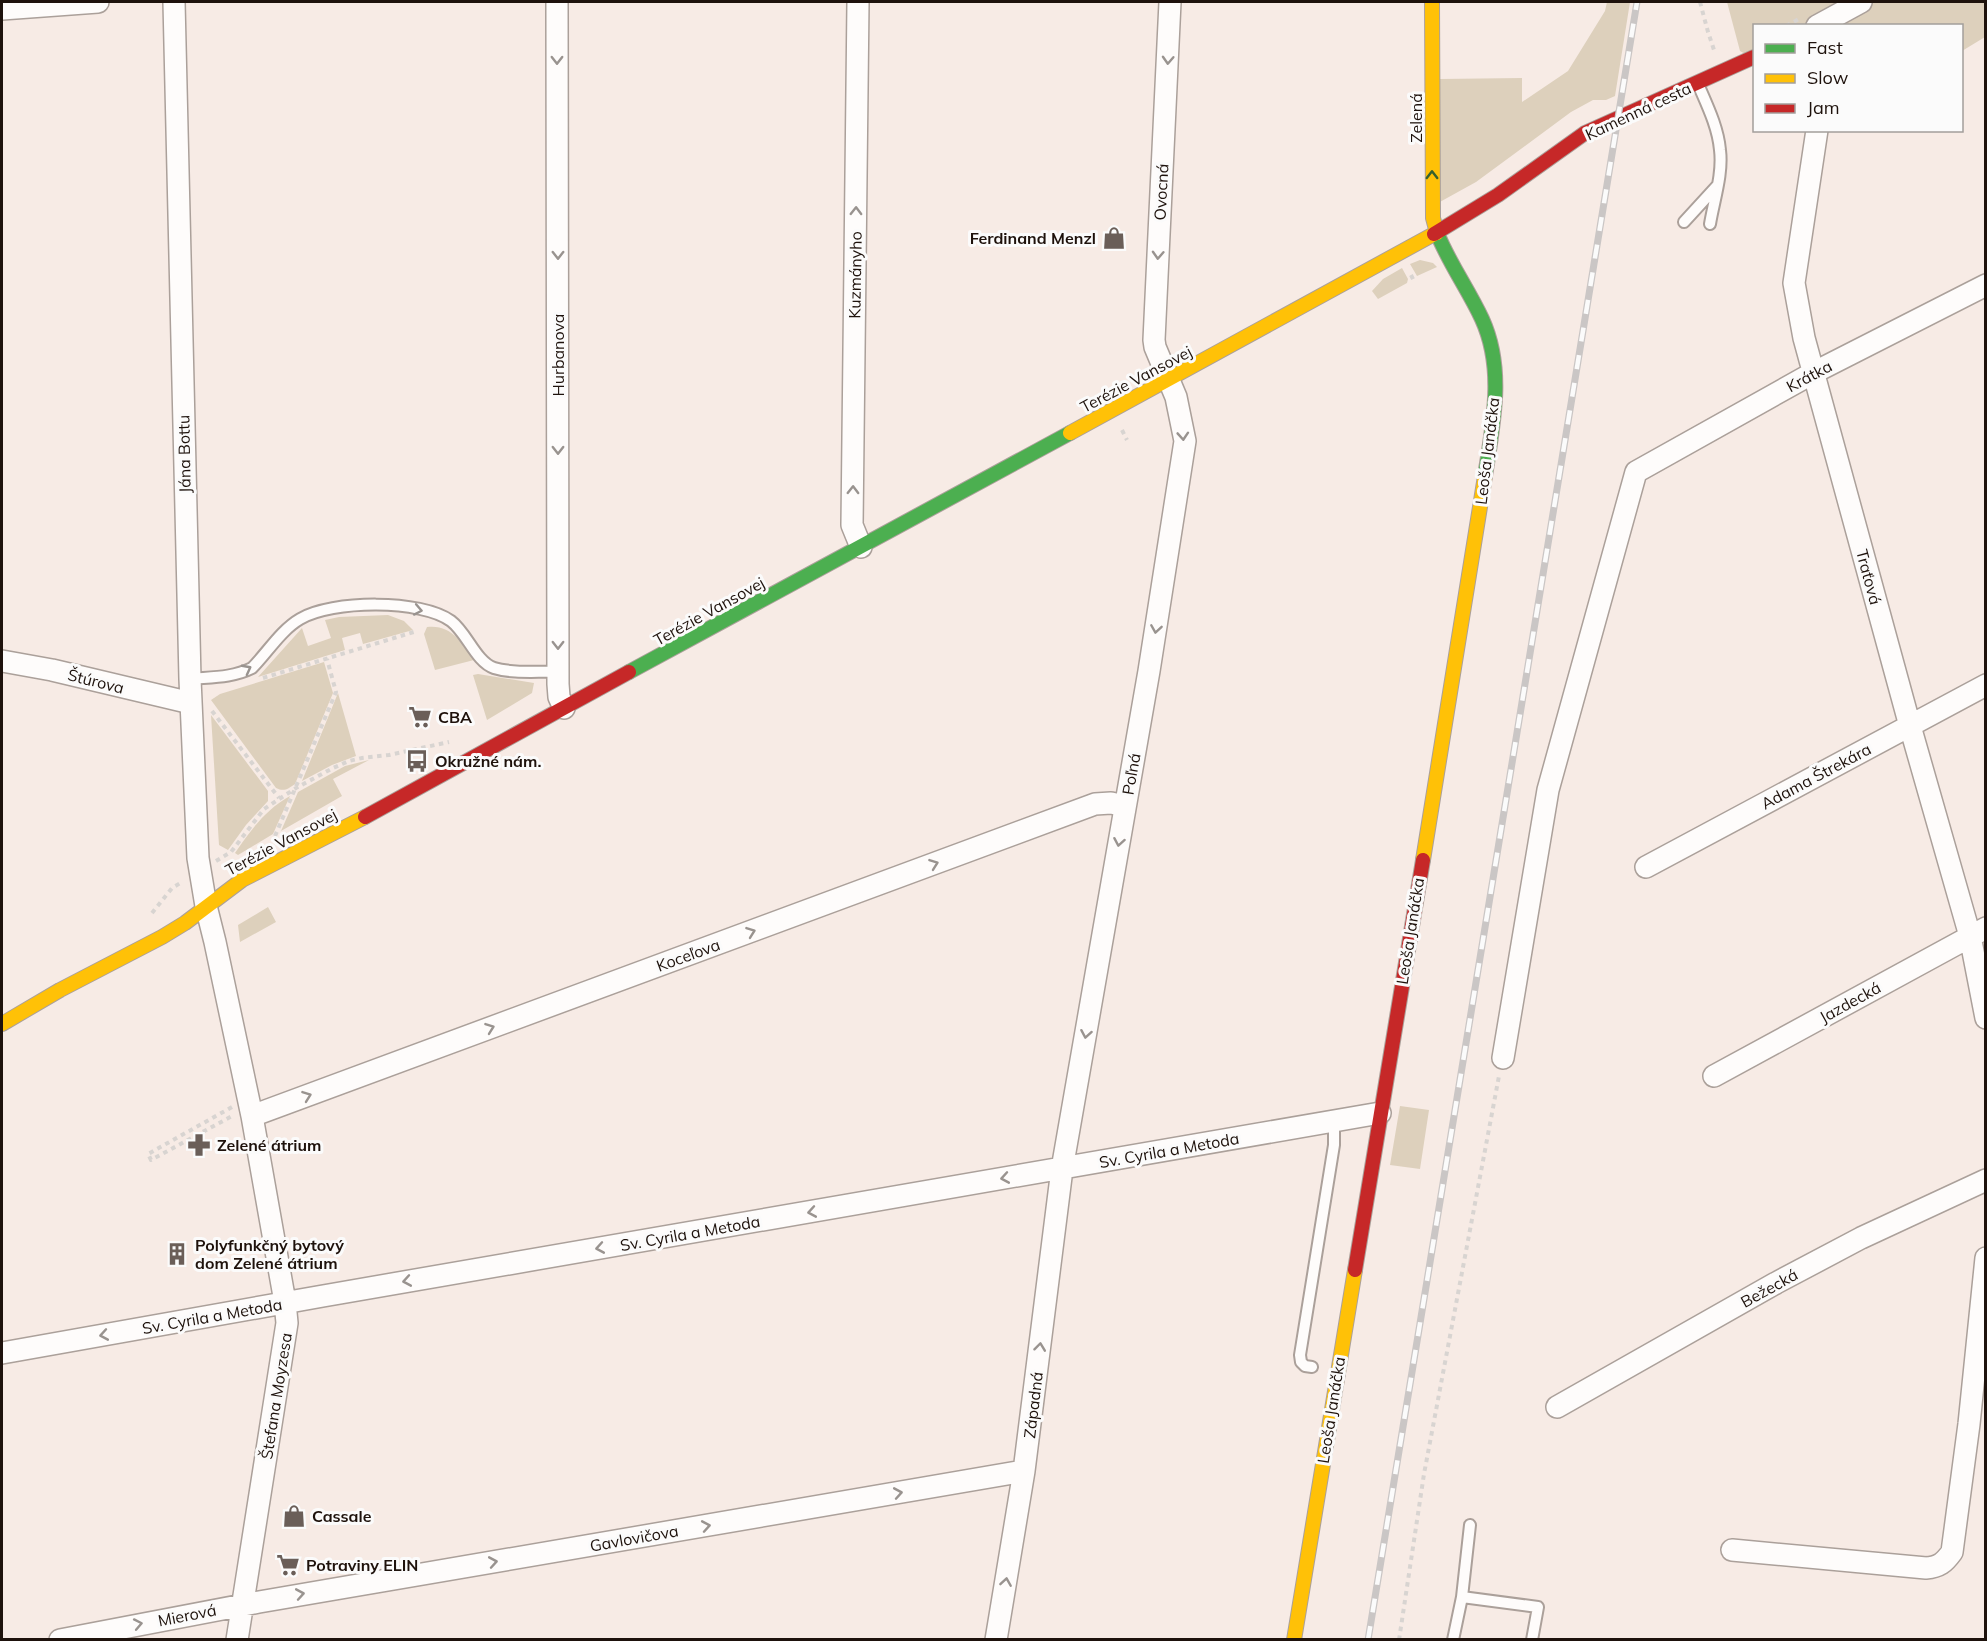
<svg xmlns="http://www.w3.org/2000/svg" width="1987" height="1641" viewBox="0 0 1987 1641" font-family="Mulish,sans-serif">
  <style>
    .green { fill: #ddd0bc }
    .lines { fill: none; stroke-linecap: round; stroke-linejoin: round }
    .lane-casing { stroke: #aba09a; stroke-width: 14 }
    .street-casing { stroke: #aba09a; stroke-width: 24 }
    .fast-casing { stroke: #aba09a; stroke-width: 16 }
    .slow-casing { stroke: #aba09a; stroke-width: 16 }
    .jam-casing { stroke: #aba09a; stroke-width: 16 }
    .path { stroke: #d8d4d1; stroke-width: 4; stroke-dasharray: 4.5 4.5; stroke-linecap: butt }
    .lane { stroke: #fefcfb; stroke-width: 10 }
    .street { stroke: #fefcfb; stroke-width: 21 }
    .fast { stroke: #4caf50; stroke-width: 14 }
    .slow { stroke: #ffc107; stroke-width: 14 }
    .jam { stroke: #c62828; stroke-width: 14 }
    .rail-casing { stroke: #cac6c5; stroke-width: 7 }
    .rail { stroke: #fbfbfb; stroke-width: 4.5; stroke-dasharray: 14; stroke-linecap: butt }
    .oneway { stroke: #99938f }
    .oneway2 { stroke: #35602e }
    .labels { text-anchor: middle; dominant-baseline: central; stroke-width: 6; stroke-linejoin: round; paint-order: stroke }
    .street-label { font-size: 16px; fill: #1e120c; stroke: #fbfbfb }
    .poi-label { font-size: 16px; font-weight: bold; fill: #1e120c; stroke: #fbfbfb; text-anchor: start }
  </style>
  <rect width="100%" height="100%" fill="#f7ebe5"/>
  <path class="green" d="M1607,2H1630L1615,96L1606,100H1593L1571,112L1476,182L1438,203L1440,79L1522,78V102L1568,71L1605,11Z
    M1727,2H1985V37L1962,51V26H1754V59L1740,51Z
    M1420,260L1433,263L1437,267L1417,276L1410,264Z
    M1402,268L1408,279L1407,283L1378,299L1372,291L1383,279Z
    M388,615L404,621L413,630L363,644L360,633L342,638L345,650L258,677L302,628L308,646L331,638L325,620L339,617Z
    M427,627C451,624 463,643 474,660L435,670L424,634Z
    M324,662L333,693L295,784C288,789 284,792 276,788L211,700L220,694Z
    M478,674L534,683L532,693L487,720L473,675Z
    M338,693L356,756L332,765L302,781Z
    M211,715L268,791V801L246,825L228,850L219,845Z
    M369,760L333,779L342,796L281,831L298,792L345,766Z
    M290,796L273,834L238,855L235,853C251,830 265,810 290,796Z
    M268,907L276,922L240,942L238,925Z
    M1400,1106L1429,1110L1420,1169L1390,1165Z"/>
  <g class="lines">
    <g class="lane-casing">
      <path id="lane" d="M1698,84C1707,105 1718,127 1720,150C1723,174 1714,200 1710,224
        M1684,222L1717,186
        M190,679C211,677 232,678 252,668C267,653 281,630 300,619C332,600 421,599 451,621C467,633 476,662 494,668C513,674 538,671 558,672
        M1312,1367L1305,1366L1301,1362L1300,1355L1334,1145V1121
        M1462,1597L1470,1525
        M1453,1640L1462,1597L1538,1607L1532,1640"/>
    </g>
    <g class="street-casing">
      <path id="street" d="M174,2L190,679L198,858L206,906L215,942L252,1116L285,1302L287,1323L237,1640
        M557,2L558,684L559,697L564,708
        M858,2L852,525L861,547
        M2,9L98,2
        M1817,26L1861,2
        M1817,130L1794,283L1804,338L1910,726L1970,936L1986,1018
        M2,661L52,670L191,703
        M1646,867L1986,685
        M1503,1058L1548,790L1636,472L1813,373L1986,285
        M1714,1076L1986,928
        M252,1116L1095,804L1111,803L1125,806
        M2,1353L323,1296L1380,1113
        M1557,1407L1776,1283L1861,1238L1986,1180
        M1732,1550L1926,1568C1939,1567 1944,1563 1952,1552L1969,1424L1986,1258
        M60,1640L259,1602L1024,1471
        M996,1640L1024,1471L1062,1169L1149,671L1185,441L1176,397L1155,347L1154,340L1170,2"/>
    </g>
    <g class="fast-casing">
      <path id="fast" d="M1437,233C1449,263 1468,289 1482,319C1505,369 1493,424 1485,476
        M629,672L1070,433"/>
    </g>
    <g class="slow-casing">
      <path id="slow" d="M1432,2L1433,218L1437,233
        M1070,433L1434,234
        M1423,860L1485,476
        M2,1024L60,990L162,937L185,923L242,880L365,817
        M1294,1640L1355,1270"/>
    </g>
    <g class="jam-casing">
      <path id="jam" d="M1434,234L1498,195L1585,133L1754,57
        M365,817L629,672
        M1355,1270L1423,860"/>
    </g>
    <path class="path" d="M1700,2L1708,32L1714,50
      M1786,26L1799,19
      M1411,275L1415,283
      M1122,430L1127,440
      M263,678L417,631
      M212,711L279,798
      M275,836L336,692L327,659
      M216,861L231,852L264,809L296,788L333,768L349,761L362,758L389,755L449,742
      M152,913L172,888L182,882
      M232,1107L148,1154L151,1160L234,1115
      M1399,1640L1424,1474L1499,1076"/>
    <use href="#lane" class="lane"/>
    <use href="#street" class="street"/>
    <use href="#fast" class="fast"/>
    <use href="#slow" class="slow"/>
    <use href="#jam" class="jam"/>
    <g class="rail-casing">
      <path id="rail" d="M1368,1640L1637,2"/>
    </g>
    <use href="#rail" class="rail"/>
  </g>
  <defs><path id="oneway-chevron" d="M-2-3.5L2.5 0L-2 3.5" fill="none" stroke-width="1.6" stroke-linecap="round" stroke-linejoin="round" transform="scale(1.5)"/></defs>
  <g class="oneway">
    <use href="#oneway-chevron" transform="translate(557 60) rotate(90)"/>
    <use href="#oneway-chevron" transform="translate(1168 60) rotate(93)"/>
    <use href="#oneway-chevron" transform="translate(856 211) rotate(-89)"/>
    <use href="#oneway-chevron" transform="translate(558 255) rotate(90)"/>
    <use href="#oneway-chevron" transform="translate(1158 255) rotate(93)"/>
    <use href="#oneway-chevron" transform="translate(1183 436) rotate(86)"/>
    <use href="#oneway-chevron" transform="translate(558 450) rotate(90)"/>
    <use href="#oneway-chevron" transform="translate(853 490) rotate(-89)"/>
    <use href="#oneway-chevron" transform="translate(418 610) rotate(11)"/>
    <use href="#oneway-chevron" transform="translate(1156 629) rotate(99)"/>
    <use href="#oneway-chevron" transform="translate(558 645) rotate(90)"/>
    <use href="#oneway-chevron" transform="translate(247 669) rotate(-28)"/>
    <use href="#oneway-chevron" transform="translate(1119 842) rotate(100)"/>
    <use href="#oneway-chevron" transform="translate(934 864) rotate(-20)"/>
    <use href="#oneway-chevron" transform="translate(751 932) rotate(-20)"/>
    <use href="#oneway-chevron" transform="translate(490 1028) rotate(-20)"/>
    <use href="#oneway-chevron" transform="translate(1086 1034) rotate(100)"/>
    <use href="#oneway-chevron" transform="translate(307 1096) rotate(-20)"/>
    <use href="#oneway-chevron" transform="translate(1005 1178) rotate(170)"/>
    <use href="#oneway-chevron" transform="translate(812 1212) rotate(170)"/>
    <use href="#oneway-chevron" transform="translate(600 1248) rotate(170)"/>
    <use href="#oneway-chevron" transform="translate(407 1281) rotate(170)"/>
    <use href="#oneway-chevron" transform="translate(104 1335) rotate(170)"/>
    <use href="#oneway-chevron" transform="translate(1040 1347) rotate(-83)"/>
    <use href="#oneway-chevron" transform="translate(898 1493) rotate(-10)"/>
    <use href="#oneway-chevron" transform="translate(706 1526) rotate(-10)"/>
    <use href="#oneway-chevron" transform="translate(493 1562) rotate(-10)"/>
    <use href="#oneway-chevron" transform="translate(1006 1582) rotate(-81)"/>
    <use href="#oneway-chevron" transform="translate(300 1594) rotate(-10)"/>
    <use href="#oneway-chevron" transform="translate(138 1624) rotate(-11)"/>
  </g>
  <use class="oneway2" href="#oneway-chevron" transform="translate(1432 175) rotate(-90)"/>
  <defs>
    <g id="shop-bare" transform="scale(1.8)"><path d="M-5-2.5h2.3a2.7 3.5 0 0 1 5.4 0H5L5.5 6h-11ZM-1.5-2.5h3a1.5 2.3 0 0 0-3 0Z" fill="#6a5e58" stroke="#fbfbfb" stroke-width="2.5" paint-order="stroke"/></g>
    <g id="supermarket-bare" transform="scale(1.8)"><path d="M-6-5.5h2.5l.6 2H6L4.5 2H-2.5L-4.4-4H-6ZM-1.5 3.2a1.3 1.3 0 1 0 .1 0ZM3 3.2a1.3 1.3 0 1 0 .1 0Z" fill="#6a5e58" stroke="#fbfbfb" stroke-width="2.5" paint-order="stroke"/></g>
    <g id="bus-bare" transform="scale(1.8)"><path d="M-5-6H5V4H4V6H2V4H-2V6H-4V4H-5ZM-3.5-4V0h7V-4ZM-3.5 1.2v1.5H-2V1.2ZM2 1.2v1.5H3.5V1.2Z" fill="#6a5e58" stroke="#fbfbfb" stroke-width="2.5" paint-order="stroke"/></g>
    <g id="pharmacy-bare" transform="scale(1.8)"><path d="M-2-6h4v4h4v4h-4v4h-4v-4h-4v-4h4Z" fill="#6a5e58" stroke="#fbfbfb" stroke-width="2.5" paint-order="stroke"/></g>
    <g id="building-bare" transform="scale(1.8)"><path d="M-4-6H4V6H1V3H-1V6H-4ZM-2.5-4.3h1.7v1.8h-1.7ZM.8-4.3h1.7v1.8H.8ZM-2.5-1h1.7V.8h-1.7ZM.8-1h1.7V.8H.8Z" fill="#6a5e58" stroke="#fbfbfb" stroke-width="2.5" paint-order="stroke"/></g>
  </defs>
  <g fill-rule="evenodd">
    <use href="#shop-bare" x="1114" y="238"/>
    <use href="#supermarket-bare" x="420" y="717"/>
    <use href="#bus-bare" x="417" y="761"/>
    <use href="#pharmacy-bare" x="199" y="1145"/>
    <use href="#building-bare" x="177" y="1254"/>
    <use href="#shop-bare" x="294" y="1516"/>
    <use href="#supermarket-bare" x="288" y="1565"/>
  </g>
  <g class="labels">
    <g class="street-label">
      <text transform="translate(1638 111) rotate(-25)">Kamenná cesta</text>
      <text transform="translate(1416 118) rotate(-90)">Zelená</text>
      <text transform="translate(1161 192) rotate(-87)">Ovocná</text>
      <text transform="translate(855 275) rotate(-89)">Kuzmányho</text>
      <text transform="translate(558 355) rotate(-90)">Hurbanova</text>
      <text transform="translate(1809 376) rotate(-28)">Krátka</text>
      <text transform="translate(1136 379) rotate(-28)">Terézie Vansovej</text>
      <text transform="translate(1487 451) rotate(-83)">Leoša Janáčka</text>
      <text transform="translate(184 454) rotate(-91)">Jána Bottu</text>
      <text transform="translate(1869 577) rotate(75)">Traťová</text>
      <text transform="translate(709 611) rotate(-29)">Terézie Vansovej</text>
      <text transform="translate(96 681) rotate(14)">Štúrova</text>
      <text transform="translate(1131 774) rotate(-80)">Poľná</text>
      <text transform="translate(1816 776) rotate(-28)">Adama Štrekára</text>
      <text transform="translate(281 842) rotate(-28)">Terézie Vansovej</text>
      <text transform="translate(1410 931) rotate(-81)">Leoša Janáčka</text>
      <text transform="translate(688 955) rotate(-20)">Koceľova</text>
      <text transform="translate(1850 1002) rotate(-29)">Jazdecká</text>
      <text transform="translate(1169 1150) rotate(-10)">Sv. Cyrila a Metoda</text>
      <text transform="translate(690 1233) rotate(-10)">Sv. Cyrila a Metoda</text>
      <text transform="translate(1769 1288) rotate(-29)">Bežecká</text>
      <text transform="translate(212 1316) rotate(-10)">Sv. Cyrila a Metoda</text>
      <text transform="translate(276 1396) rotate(-81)">Štefana Moyzesa</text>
      <text transform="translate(1033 1405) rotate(-83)">Západná</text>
      <text transform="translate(1331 1410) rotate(-81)">Leoša Janáčka</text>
      <text transform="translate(634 1538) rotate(-10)">Gavlovičova</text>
      <text transform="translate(187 1615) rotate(-11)">Mierová</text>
    </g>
    <g class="poi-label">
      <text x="1096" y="238" text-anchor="end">Ferdinand Menzl</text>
      <text x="438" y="717">CBA</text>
      <text x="435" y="761">Okružné nám.</text>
      <text x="217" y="1145">Zelené átrium</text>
      <text x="195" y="1245">Polyfunkčný bytový<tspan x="195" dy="18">dom Zelené átrium</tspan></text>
      <text x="312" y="1516">Cassale</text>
      <text x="306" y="1565">Potraviny ELIN</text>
    </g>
  </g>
  <rect width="1987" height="1641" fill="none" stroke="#1e120c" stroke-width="6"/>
  <rect x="1753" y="24" width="210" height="108" fill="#fbfbfb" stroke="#a39e9b" stroke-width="1.5"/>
  <rect x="1765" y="44" width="30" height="9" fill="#4caf50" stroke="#a39e9b" stroke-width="1.5"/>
  <text x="1807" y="54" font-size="18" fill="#1e120c">Fast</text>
  <rect x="1765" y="74" width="30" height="9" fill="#ffc107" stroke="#a39e9b" stroke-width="1.5"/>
  <text x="1807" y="84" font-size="18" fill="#1e120c">Slow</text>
  <rect x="1765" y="104" width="30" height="9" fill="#c62828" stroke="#a39e9b" stroke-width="1.5"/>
  <text x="1807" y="114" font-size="18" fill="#1e120c">Jam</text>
</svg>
